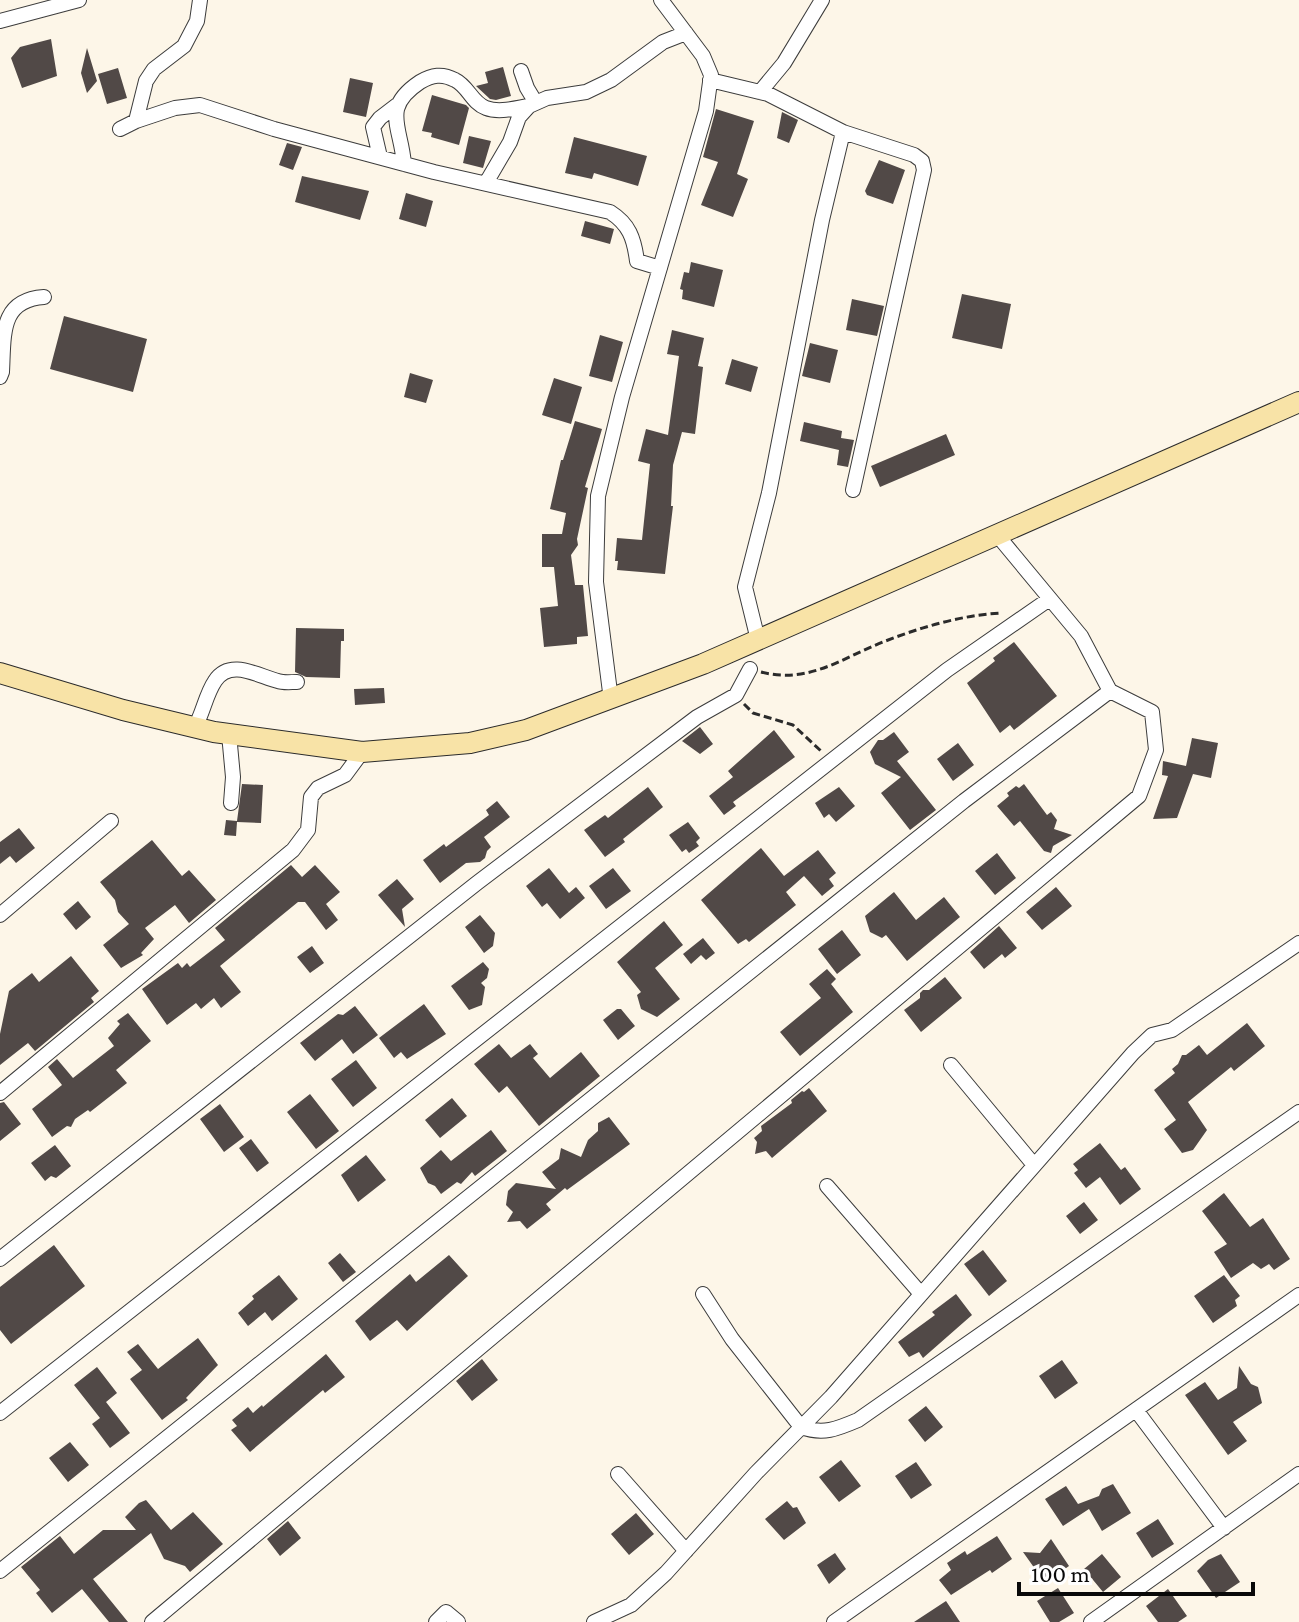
<svg xmlns="http://www.w3.org/2000/svg" width="1299" height="1622" viewBox="0 0 1299 1622" font-family="'Crimson Pro',serif">
  <style>
    .building { fill: #514947 }
    .lines { fill: none; stroke-linecap: round; stroke-linejoin: round }
    .street-casing { stroke: #3c3c3c; stroke-width: 16 }
    .secondary-casing { stroke: #2b2b2b; stroke-width: 22 }
    .path { stroke: #2b2b2b; stroke-width: 3; stroke-dasharray: 8 4; stroke-linecap: butt }
    .street { stroke: #fff; stroke-width: 14 }
    .secondary { stroke: #f8e3a7; stroke-width: 20 }
  </style>
  <rect width="100%" height="100%" fill="#fdf6e8"/>
  <path class="building" d="M51,39L57,76L22,88L11,58L20,47Z
    M87,48L97,81L87,93L81,73Z
    M503,67L511,96L496,100L490,99L476,86L488,83L485,72Z
    M118,68L127,98L107,104L98,74Z
    M350,78L373,83L366,117L343,112Z
    M432,95L466,105L469,108L459,145L431,137L432,133L422,131Z
    M716,109L754,121L737,174L748,179L733,217L701,205L718,162L703,157Z
    M782,112L798,120L789,143L777,138Z
    M469,136L491,141L483,168L463,163Z
    M574,137L647,156L638,186L594,173L592,179L565,173Z
    M287,143L302,147L293,170L279,165Z
    M879,160L905,170L893,204L867,195L865,191Z
    M302,176L369,191L360,220L295,202Z
    M406,193L433,201L426,227L399,219Z
    M585,221L614,229L610,244L581,236Z
    M691,262L723,270L714,307L682,299L683,290L680,289L684,272L689,273Z
    M962,294L1011,304L1002,349L952,338Z
    M852,299L884,306L877,336L846,330Z
    M64,316L147,339L133,392L50,369Z
    M672,330L704,338L698,366L703,367L695,434L682,432L673,465L671,506H673L665,574L617,570L618,561H615L617,538L642,540L650,464L638,461L646,429L668,435L679,356L667,354Z
    M600,335L623,342L612,382L589,376Z
    M810,343L838,350L830,383L802,376Z
    M732,359L758,367L751,392L725,384Z
    M410,373L433,380L426,403L404,397Z
    M554,378L582,387L571,424L542,415Z
    M575,421L602,429L585,487L588,488L577,539L578,545L571,555L575,585H583L588,636L577,637V644L544,647L540,608L558,606L554,567H542V534H562L566,513L550,509L561,460H563Z
    M804,422L842,431L841,438L854,440L848,467L837,465L839,450L800,441Z
    M946,434L955,455L880,487L871,466Z
    M296,628L344,629V641H341L340,678L306,677L295,672Z
    M1014,642L1057,696L1014,730L1010,725L1000,733L967,683L995,661L993,658Z
    M384,688L385,703L355,705L354,689Z
    M700,727L713,744L700,754L682,741Z
    M774,730L795,757L733,802L736,806L724,815L709,796L733,777L728,771Z
    M894,732L909,752L897,761L936,810L910,830L881,793L901,777L875,764L870,752L878,740H883Z
    M1192,738L1218,743L1211,778L1193,774L1177,818L1153,819L1168,776L1162,775L1163,761L1186,766Z
    M958,743L974,765L953,781L937,759Z
    M242,784L263,785L261,823L237,822L236,836L224,835L226,820L237,821Z
    M1024,784L1047,815L1051,812L1057,820L1054,829L1072,835L1053,846L1051,853L1044,851L1020,821L1014,826L997,806L1009,796L1007,793L1016,786L1019,788Z
    M648,787L663,807L623,839L625,842L605,857L584,830L605,815L608,818Z
    M839,787L855,806L836,822L829,814L824,818L815,803Z
    M497,801L510,817L484,837L491,847L487,851L485,858L480,862L466,863L440,883L423,860L444,844L446,847L489,815L486,810Z
    M688,822L700,838L696,842L699,846L689,853L686,849L682,852L669,835Z
    M19,828L35,848L16,863L10,856L0,864V842Z
    M152,840L182,876L189,870L216,900L189,923L175,905L145,928L154,939L141,953L143,955L121,968L103,945L129,924L118,912L115,900L100,882Z
    M761,848L784,876L818,850L836,873L829,879L834,886L822,896L804,876L786,892L796,905L749,942L746,939L738,944L701,900Z
    M997,853L1016,878L995,895L975,871Z
    M291,865L302,877L315,865L340,892L326,904L338,920L326,930L305,902H298L220,966L241,992L221,1008L214,998L201,1009L196,1003L167,1025L142,989L178,963L182,968L187,963L190,967L225,940L215,928Z
    M549,868L569,893L576,887L585,898L560,919L547,903L542,907L526,886Z
    M613,868L631,891L606,909L589,886Z
    M397,879L414,899L402,909L405,927L378,895Z
    M1056,887L1072,906L1042,930L1026,912Z
    M894,892L916,920L944,897L960,917L907,961L886,935L882,938L870,932L865,916Z
    M78,901L91,917L76,930L63,914Z
    M480,915L495,933L493,946L484,953L465,927Z
    M664,921L683,945L655,968L680,999L657,1017L641,1009L637,995L641,992L617,962Z
    M999,926L1017,948L1005,958L1002,954L984,969L970,952Z
    M842,930L861,955L837,974L818,949Z
    M703,938L715,953L706,960L701,955L691,964L683,954Z
    M312,946L324,963L310,973L297,957Z
    M71,956L99,991L91,998L94,1002L35,1051L28,1043L0,1065V1034L9,991L32,973L39,982Z
    M483,962L489,969L487,978L481,983L485,987L482,1005L469,1010L451,986Z
    M827,969L836,979L831,984L853,1012L800,1056L780,1032L821,998L809,984Z
    M945,977L962,998L921,1032L904,1010L920,998V993L923,990H929Z
    M424,1004L446,1034L407,1059L401,1052L394,1058L379,1038Z
    M355,1006L378,1035L353,1054L342,1039L315,1061L300,1043L338,1014L343,1015Z
    M617,1009H621L635,1026L618,1040L603,1020Z
    M128,1013L151,1041L116,1070L127,1083L90,1112L88,1110L75,1119L71,1127L67,1126L52,1137L32,1109L62,1085L48,1067L57,1059L73,1078L114,1046L108,1038L120,1024L117,1021Z
    M1247,1023L1265,1046L1234,1071L1231,1067L1188,1102L1207,1130L1193,1150L1182,1153L1164,1129L1176,1120L1154,1090L1175,1073L1172,1069L1178,1064L1182,1055H1186L1199,1045L1207,1055Z
    M499,1044L511,1058L530,1044L538,1054L533,1058L550,1078L581,1052L600,1076L539,1126L507,1086L499,1093L474,1064Z
    M356,1060L377,1088L353,1107L331,1079Z
    M809,1088L827,1111L772,1158L766,1151L755,1154L757,1142L754,1138L762,1131L761,1126L792,1103L791,1100L802,1091L804,1092Z
    M310,1094L339,1131L316,1149L287,1112Z
    M452,1098L467,1116L440,1138L425,1120Z
    M4,1102L21,1124L0,1141V1103Z
    M220,1104L244,1137L224,1152L200,1119Z
    M609,1117L630,1144L567,1190L565,1188L546,1204L551,1210L527,1229L520,1221L507,1222L513,1212L506,1205L508,1191L516,1183L556,1189L542,1172L559,1159L561,1148L581,1157L588,1140L598,1131V1123Z
    M491,1130L507,1151L475,1176L472,1172L461,1184L457,1182L441,1194L435,1186L428,1183L420,1168L441,1150L451,1161Z
    M251,1139L269,1163L257,1172L239,1148Z
    M1100,1143L1121,1170L1125,1167L1141,1189L1120,1205L1100,1177L1086,1188L1074,1173L1078,1170L1073,1164Z
    M55,1145L71,1166L56,1178L51,1176L45,1181L31,1163Z
    M366,1155L386,1180L358,1202L341,1175Z
    M1224,1193L1250,1227L1263,1218L1290,1259L1274,1270L1269,1264L1261,1269L1253,1263L1231,1278L1214,1252L1227,1244L1202,1211Z
    M1084,1202L1098,1220L1080,1234L1066,1216Z
    M54,1245L85,1286L11,1344L0,1330V1287Z
    M983,1250L1007,1281L989,1296L964,1264Z
    M340,1253L356,1272L343,1282L328,1263Z
    M449,1255L468,1276L407,1331L397,1320L370,1341L355,1321L410,1274L416,1282Z
    M279,1275L298,1299L272,1321L265,1312L248,1326L238,1313L254,1299L252,1296Z
    M1224,1275L1240,1296L1235,1300L1237,1306L1213,1323L1194,1296Z
    M956,1294L972,1315L923,1358L919,1352L909,1357L898,1342L935,1315L932,1312Z
    M198,1338L218,1365L186,1398L188,1400L162,1420L130,1379L142,1370L127,1352L138,1344L158,1369Z
    M326,1354L345,1377L325,1393L323,1390L250,1452L231,1430L237,1426L232,1420L248,1407L253,1413L262,1405L263,1407Z
    M482,1359L498,1380L472,1401L456,1381Z
    M1062,1360L1078,1383L1055,1399L1039,1376Z
    M1239,1366L1251,1384L1258,1387L1262,1403L1233,1422L1247,1441L1228,1455L1185,1395L1205,1382L1218,1400L1237,1388Z
    M97,1367L117,1393L106,1402L130,1433L110,1448L92,1424L100,1418L74,1385Z
    M926,1406L943,1427L925,1442L908,1420Z
    M70,1442L89,1465L68,1482L49,1458Z
    M841,1460L861,1486L839,1502L819,1477Z
    M916,1462L932,1485L911,1499L895,1476Z
    M1113,1484L1131,1513L1102,1531L1089,1509L1063,1526L1045,1499L1066,1486L1078,1504L1099,1496L1102,1489Z
    M146,1500L171,1530L193,1512L223,1544L190,1572L185,1566L164,1559L151,1533L93,1579L128,1622H109L82,1589L52,1613L36,1593L40,1590L21,1567L60,1536L74,1554L103,1530H136L125,1517L139,1503Z
    M787,1501L793,1508L797,1507L806,1523L784,1540L765,1519Z
    M636,1513L654,1534L629,1555L611,1534Z
    M1158,1519L1174,1544L1152,1558L1136,1533Z
    M288,1521L301,1538L280,1556L267,1539Z
    M997,1536L1012,1559L992,1573L990,1570L951,1595L939,1580L951,1570L947,1563L965,1551L967,1555Z
    M1051,1539L1069,1566L1045,1583L1023,1552L1040,1553Z
    M835,1553L846,1569L829,1584L817,1565Z
    M1102,1554L1121,1577L1103,1592L1084,1569Z
    M1221,1554L1240,1582L1216,1598L1197,1571L1208,1560Z
    M1058,1588L1074,1613L1059,1622H1050L1037,1601Z
    M1168,1589L1187,1616L1178,1622H1158L1146,1606Z
    M946,1601L960,1622H914Z"/>
  <g class="lines">
    <g class="street-casing">
      <path id="street" d="M0,21L79,0
        M521,71L527,88L536,103
        M710,80L768,94L843,132
        M760,92L784,63L822,0
        M136,121L175,108L200,105L274,129L434,172L610,212C629,224 634,238 637,261L660,268
        M120,129L136,121L146,81L154,69L184,46L197,21L200,0
        M380,157L373,127L380,118L397,105
        M404,164C401,126 381,108 420,82C432,75 442,73 455,80C468,86 472,103 486,108C499,113 516,108 529,106
        M486,183L510,142L519,117L529,106L547,98L586,92L611,80L663,42L686,33
        M0,377L2,372C4,334 0,300 44,297
        M758,640L745,587L769,493L822,220L843,132L914,155L922,161L924,170L853,490
        M611,700L596,582L598,496L622,397L706,111L711,75L703,56L661,0
        M195,727C203,713 206,694 215,681C230,658 258,676 278,681C283,683 291,682 297,682
        M229,734L233,777L231,803
        M0,915L111,821
        M951,1065L1034,1165
        M0,1093L293,850L308,830L311,797L318,788L345,775L362,752
        M827,1186L921,1294
        M0,1259L477,883L697,717L736,695L750,669
        M703,1294L732,1339L801,1427C823,1435 837,1429 858,1420L1299,1112
        M1136,1410L1224,1528
        M0,1413L947,670L1048,600
        M618,1474L686,1551
        M0,1571L964,801L1110,691L1081,636L998,536
        M152,1622L1139,796L1156,750L1152,712L1110,691
        M436,1622L446,1612L458,1622
        M594,1622L631,1605L666,1573L756,1473L831,1397L1133,1053L1152,1035L1172,1030L1299,943
        M834,1622L1299,1295
        M1091,1622L1299,1474"/>
    </g>
    <g class="secondary-casing">
      <path id="secondary" d="M0,673L123,710L214,732L362,752L470,743L526,730L703,664L1299,402"/>
    </g>
    <path class="path" d="M761,672C809,684 840,659 883,642C921,627 962,615 1002,613
      M744,704L753,713L793,725L821,751"/>
    <use href="#street" class="street"/>
    <use href="#secondary" class="secondary"/>
  </g>
  <path d="M1019 1582v12h234v-12" fill="none" stroke="#090909" stroke-width="4"/>
  <text x="1031" y="1582" font-size="24" fill="#090909" stroke="#ffffff" stroke-width="6" paint-order="stroke">100 m</text>
</svg>
